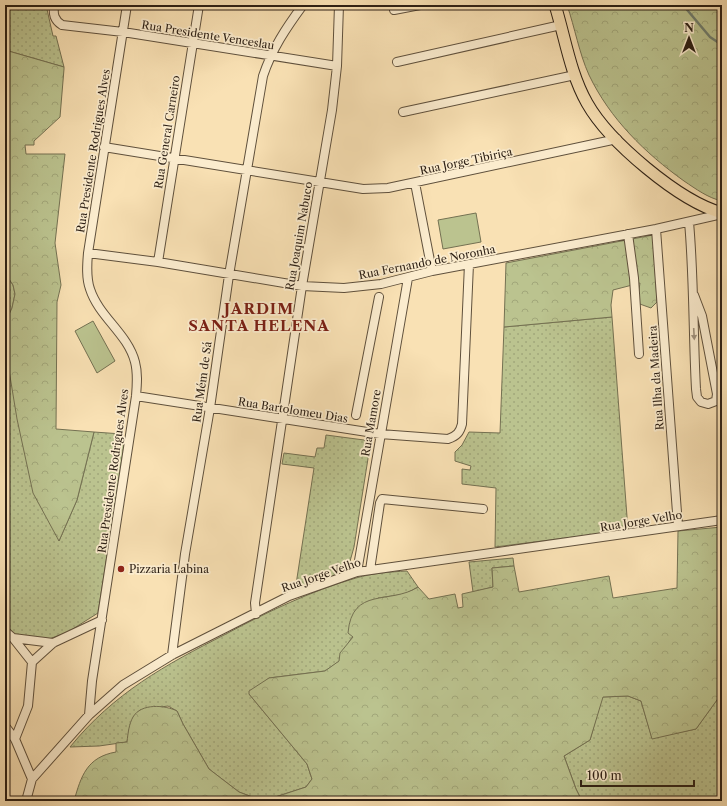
<svg xmlns="http://www.w3.org/2000/svg" width="727" height="806" viewBox="0 0 727 806" font-family="'Libre Caslon Text',serif">
  <style>
    .grass { fill: url(#grass-dots); stroke: #747152 }
    .forest { fill: url(#forest-crowns); stroke: #747152 }
    .pitch { fill: #bbc38f; stroke: #747152 }
    .lines { fill: none; stroke-linecap: round; stroke-linejoin: round }
    .stream { stroke: #707e6f; stroke-width: 2.5 }
    .minor-casing { stroke: #5f503c; stroke-width: 10 }
    .major-casing { stroke: #2c1f14; stroke-width: 13 }
    .minor { stroke: #fbecce; stroke-width: 8 }
    .major { stroke: #f9e1b4; stroke-width: 11 }
    .oneway { fill: #9e907a }
    .poi-dot { fill: #8f2418; stroke: #fbecce; stroke-width: 1.5 }
    .labels { text-anchor: middle; dominant-baseline: central; stroke-width: 3.5; stroke-linejoin: round; paint-order: stroke }
    .street-label { font-size: 11px; fill: #2c1f14; stroke: #fbecce }
    .poi-label { font-size: 11px; fill: #2c1f14; stroke: #fbecce; text-anchor: start }
    .district-label { font-size: 15px; font-weight: bold; letter-spacing: 1px; fill: #7a1f14; stroke: #fbecce }
  </style>
  <defs>
    <pattern id="grass-dots" width="8" height="8" patternUnits="userSpaceOnUse"><rect width="8" height="8" fill="#bbc38f"/><path d="M2 2h.1M6 6h.1" fill="none" stroke="#a1a77a" stroke-width="1.8" stroke-linecap="round"/></pattern>
    <pattern id="forest-crowns" width="20" height="18" patternUnits="userSpaceOnUse"><rect width="20" height="18" fill="#bbc38f"/><path d="M2 6a3 3 0 1 1 6 0M12 15a3 3 0 1 1 6 0" fill="none" stroke="#a1a77a"/></pattern>
  </defs>
  <rect width="100%" height="100%" fill="#f9e1b4"/>
  <filter id="stains"><feTurbulence type="fractalNoise" baseFrequency=".005" numOctaves="4"/><feColorMatrix values="0 0 0 0 .2 0 0 0 0 .09 0 0 0 0 .02 0 0 0 .5 -.17"/></filter>
  <radialGradient id="worn" r=".72"><stop offset=".6" stop-color="#630" stop-opacity="0"/><stop offset="1" stop-color="#630" stop-opacity=".3"/></radialGradient>
  <path class="grass" d="M5,5H46L53,36H56L64,67L5,50Z
    M5,273L13,285L15,294L12,308L7,319L8,364L59,541L77,500L94,432L122,434L125,440L98,613L68,632L49,639L13,638L5,631Z
    M612,317L628,530L495,547L496,488L462,484V469L470,470L471,466L455,461V452L462,445L469,432L500,433L504,327Z
    M326,435L364,440L370,446L354,547L347,572L295,591L314,468L282,464L284,453L315,457L317,448H324Z
    M513,558L514,566L492,568L493,587L473,592L469,562Z
    M407,571L418,587L405,594L378,598L349,642L340,661L325,671L269,678L249,694L307,764L312,779L306,787L263,801L239,792L209,769L183,724L177,711L168,706L140,710L134,716L130,725L127,742L99,746L70,747C114,693 165,665 226,634C267,612 311,591 356,578C373,573 390,572 407,571Z
    M722,693V801H582L576,789L564,756L590,740L602,697L628,696L641,701L652,738L696,729Z"/>
  <path class="forest" d="M567,5H722V201C708,198 696,189 684,181C645,153 610,119 589,75C579,53 575,28 567,5Z
    M5,50L64,67V69L60,117L34,141V145H25L26,154H65L55,243L61,285L57,302L56,429L94,432L77,500L59,541L33,493L17,419L8,364L7,319L12,308L15,294L13,285L5,273Z
    M653,235L657,302L651,308L637,303L640,283L613,290L611,305L612,317L504,327L506,263Z
    M722,527V693L696,729L652,739L641,701L628,696L603,697L590,740L564,756L576,789L582,801H74C81,776 87,757 116,752V743L127,742C128,733 129,724 133,717C141,703 165,705 177,711L183,724L209,769L239,792L263,801L306,787L312,779L307,764L249,694V691L269,678L325,671L339,661L340,653L353,637L348,633C352,586 390,605 418,587L429,599L455,594L458,608L463,607L462,594L493,587L492,568L514,566L519,592L609,576L613,598L677,588L678,531Z"/>
  <path class="pitch" d="M476,213L481,242L443,249L438,220Z
    M93,321L115,361L97,373L75,331Z"/>
  <g class="lines">
    <path class="stream" d="M683,5L710,37L722,45"/>
    <g class="minor-casing">
      <path id="minor" d="M54,5C53,14 54,20 62,25L123,32L337,66
        M394,10L420,5
        M397,62L561,25
        M403,112L575,75
        M104,147L363,189L388,188L617,139
        M415,183L432,271
        M689,222C694,277 693,333 696,389L697,397L701,402L708,404L716,401L717,394L702,316L694,295
        M656,229L678,526
        M628,234L634,278L639,354
        M88,253L158,262L302,286L344,288L381,284L432,271L656,229L722,214
        M158,262L199,5
        M136,396L380,434L448,439C457,436 460,432 462,424L469,264
        M356,415L379,297
        M370,570L380,503L382,499L483,509
        M357,572L408,278
        M256,614L255,603L302,286L332,110L337,66L339,5
        M5,631L13,638L32,662
        M13,638L53,643
        M172,655L185,554L210,408L229,275L263,76C272,49 286,28 303,5
        M32,662L53,643L102,620
        M89,715L92,681L136,396C137,384 138,373 135,362C128,334 99,317 90,289C86,278 87,265 88,253L127,5
        M5,726L15,739L32,779
        M15,739L28,706L32,662
        M26,801L32,779L89,715L123,685L172,655L289,596L357,572L722,520"/>
    </g>
    <g class="major-casing">
      <path id="major" d="M555,5C565,37 570,73 587,103C609,142 679,201 722,213"/>
    </g>
    <use href="#minor" class="minor"/>
    <use href="#major" class="major"/>
  </g>
  <defs><path id="oneway-solid" d="M-6-.8H1V-3.2L6.5 0L1 3.2V.8H-6Z"/></defs>
  <use class="oneway" href="#oneway-solid" transform="translate(694 334) rotate(87)"/>
  <circle class="poi-dot" cx="121" cy="569" r="4"/>
  <g class="labels">
    <g class="street-label">
      <text transform="translate(208 35) rotate(9)">Rua Presidente Venceslau</text>
      <text transform="translate(167 132) rotate(-81)">Rua General Carneiro</text>
      <text transform="translate(93 151) rotate(-81)">Rua Presidente Rodrigues Alves</text>
      <text transform="translate(466 161) rotate(-12)">Rua Jorge Tibiriça</text>
      <text transform="translate(299 236) rotate(-80)">Rua Joaquim Nabuco</text>
      <text transform="translate(427 262) rotate(-11)">Rua Fernando de Noronha</text>
      <text transform="translate(656 378) rotate(-94)">Rua Ilha da Madeira</text>
      <text transform="translate(202 382) rotate(-82)">Rua Mém de Sá</text>
      <text transform="translate(293 410) rotate(9)">Rua Bartolomeu Dias</text>
      <text transform="translate(371 423) rotate(-80)">Rua Mamore</text>
      <text transform="translate(113 471) rotate(-82)">Rua Presidente Rodrigues Alves</text>
      <text transform="translate(641 521) rotate(-9)">Rua Jorge Velho</text>
      <text transform="translate(321 575) rotate(-19)">Rua Jorge Velho</text>
    </g>
    <g class="poi-label">
      <text x="129" y="569">Pizzaria Labina</text>
    </g>
    <g class="district-label">
      <text x="259" y="308">JARDIM<tspan x="259" dy="17">SANTA HELENA</tspan></text>
    </g>
  </g>
  <rect width="727" height="806" fill="none" stroke="#f9e1b4" stroke-width="20"/>
  <rect x="6" y="6" width="715" height="794" fill="none" stroke="#2c1f14" stroke-width="2"/>
  <rect x="10" y="10" width="707" height="786" fill="none" stroke="#2c1f14"/>
  <g transform="translate(689 38)" stroke="#fbecce" stroke-width="3" paint-order="stroke">
  <path d="M0-3L7 15L0 10L-7 15Z" fill="#2c1f14"/>
  <text y="-6" font-size="11" font-weight="bold" text-anchor="middle" fill="#2c1f14">N</text>
  </g>
  <path d="M581 780v6h113v-6" fill="none" stroke="#2c1f14" stroke-width="2"/>
  <text x="587" y="780" font-size="12" fill="#2c1f14" stroke="#fbecce" stroke-width="3" paint-order="stroke">100 m</text>
  <rect width="100%" height="100%" filter="url(#stains)"/>
  <rect width="100%" height="100%" fill="url(#worn)"/>
</svg>
